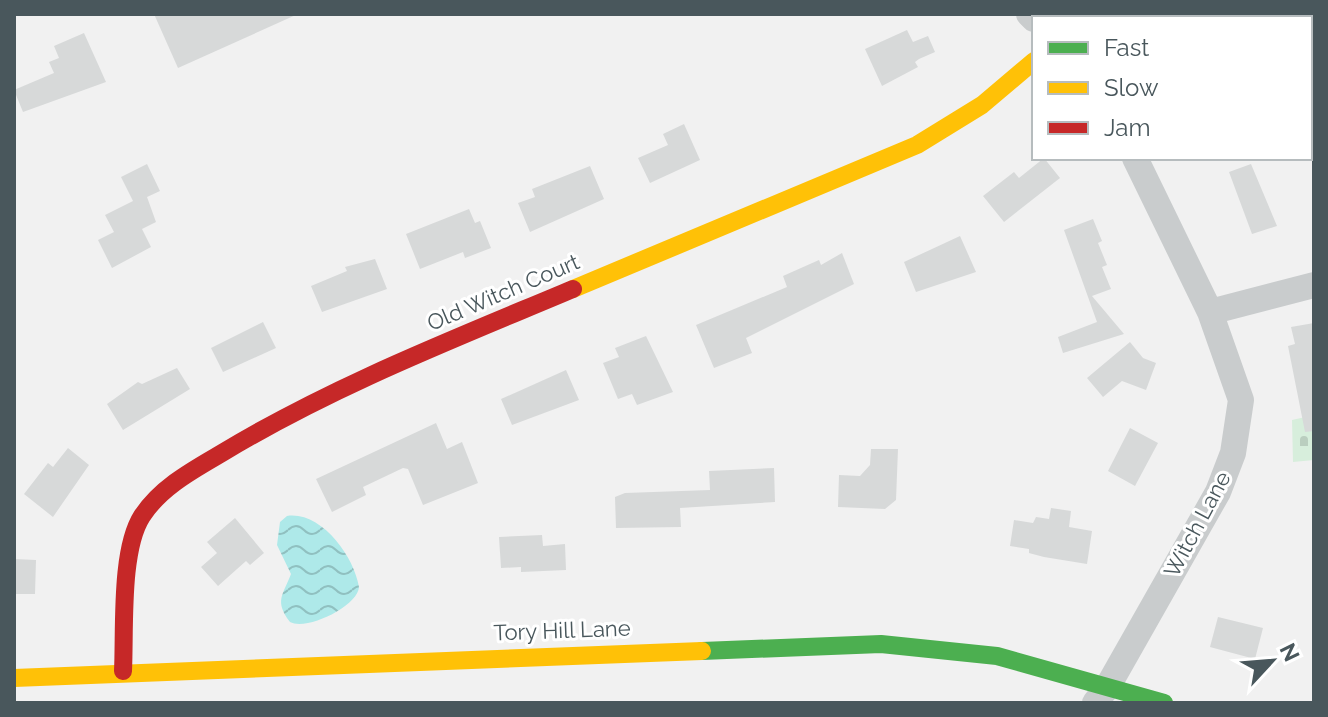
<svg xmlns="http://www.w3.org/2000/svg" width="1328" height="717" viewBox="0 0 1328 717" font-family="Raleway,sans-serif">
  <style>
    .cemetery { fill: url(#cemetery-stones) }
    .water { fill: url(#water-waves) }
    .building { fill: #d7d9d9 }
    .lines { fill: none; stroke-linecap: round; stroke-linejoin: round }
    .street { stroke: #c9cccd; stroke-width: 26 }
    .fast { stroke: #4caf50; stroke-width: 18 }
    .slow { stroke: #ffc107; stroke-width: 18 }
    .jam { stroke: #c62828; stroke-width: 18 }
    .labels { text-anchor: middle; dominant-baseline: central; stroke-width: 6; stroke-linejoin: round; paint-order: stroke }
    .street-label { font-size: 22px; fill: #49575c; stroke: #fff }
  </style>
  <defs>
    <pattern id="cemetery-stones" width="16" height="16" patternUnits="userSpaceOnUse" patternTransform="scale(2)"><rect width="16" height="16" fill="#d7eedc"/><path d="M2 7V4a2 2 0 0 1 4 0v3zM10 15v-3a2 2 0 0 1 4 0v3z" fill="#bacebf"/></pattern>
    <pattern id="water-waves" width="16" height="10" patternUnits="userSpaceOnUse" patternTransform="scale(2)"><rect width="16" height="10" fill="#aee9e9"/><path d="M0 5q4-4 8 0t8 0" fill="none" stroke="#90c0c0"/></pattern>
  </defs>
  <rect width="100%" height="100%" fill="#f1f1f1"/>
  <path class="cemetery" d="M1314,415V460L1293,462L1292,420Z"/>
  <path class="water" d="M287,516C321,511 354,556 359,587C358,606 307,631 290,622C274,601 283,595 291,574L277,545L280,522Z"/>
  <path class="building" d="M154,14H298L178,68Z
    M907,30L913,42L928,36L935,52L919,59L915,62L918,67L882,86L865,49Z
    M84,33L106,82L23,112L14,90L54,73L49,62L59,58L54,46Z
    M684,124L700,160L650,183L638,158L668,145L663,134Z
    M1044,158L1060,178L1004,222L983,196L1014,172L1019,178Z
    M147,164L160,191L147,197L156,222L142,229L151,247L112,268L98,240L114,232L105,215L133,201L121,177Z
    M1251,164L1277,226L1252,234L1229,172Z
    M590,166L604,199L530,232L518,203L535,197L532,189Z
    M469,209L475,223L480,221L491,248L465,258L463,252L420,269L406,234Z
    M1093,219L1102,241L1098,243L1107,265L1102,267L1111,289L1092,296L1124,334L1063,353L1058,337L1097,322L1064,230Z
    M960,236L976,272L916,292L904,262Z
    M842,253L854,284L746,338L752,353L714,368L696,325L787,287L783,276L819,260L821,265Z
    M375,259L387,289L322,312L311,286L347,271L345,267Z
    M263,322L276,348L223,372L211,348Z
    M1314,323V431L1305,432L1288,346L1295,344L1291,327Z
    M646,336L673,392L637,405L632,394L618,399L603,363L619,357L615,348Z
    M1130,342L1143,358L1156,363L1146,390L1122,381L1103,397L1087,378Z
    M177,368L190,389L123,430L107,404L138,382L142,384Z
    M566,370L579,400L512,425L501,399Z
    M436,423L447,449L462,442L478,483L423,505L408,469L403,468L363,487L366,495L332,512L316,479Z
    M1130,428L1158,443L1135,486L1108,471Z
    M68,448L89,465L53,517L24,494L48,463L53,467Z
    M871,449H898L896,500L885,509L838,507L839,475L860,476L870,465Z
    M774,468L775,502L680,508L681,527L616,528L615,497L625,493L710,490L709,471Z
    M1051,508L1071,511L1069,527L1092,531L1087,564L1044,557L1029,553V549L1010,546L1014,520L1033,523L1036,517L1049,519Z
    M235,518L264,553L250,565L246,561L218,586L201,567L217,553L207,542Z
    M542,535L543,546L565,544L566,570L521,572V567L501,568L499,537Z
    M14,559L36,560L35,594H14Z
    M1218,617L1263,628L1255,659L1210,647Z"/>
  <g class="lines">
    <path class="street" d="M1029,14L1034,19
      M1210,312L1314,285
      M1095,703L1108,686L1218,492L1233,453L1241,400L1210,312L1135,158"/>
    <path class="fast" d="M702,651L881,644L997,656L1164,703"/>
    <path class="slow" d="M573,289L917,145L982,105L1034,61
      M14,678L702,651"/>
    <path class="jam" d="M123,671C125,630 120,550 142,516C161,487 193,470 222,453C333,386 454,339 573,289"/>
  </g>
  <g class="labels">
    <g class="street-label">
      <text transform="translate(503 292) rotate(-23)">Old Witch Court</text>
      <text transform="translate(1197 524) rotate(-62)">Witch Lane</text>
      <text transform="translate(562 630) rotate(-2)">Tory Hill Lane</text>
    </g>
  </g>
  <rect width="1328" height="717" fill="none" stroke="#49575c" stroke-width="32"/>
  <rect x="1032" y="16" width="280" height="144" fill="#ffffff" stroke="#b6bcbe" stroke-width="2"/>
  <rect x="1048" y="42" width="40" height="12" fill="#4caf50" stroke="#b6bcbe" stroke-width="2"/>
  <text x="1104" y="56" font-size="24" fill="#49575c">Fast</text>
  <rect x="1048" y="82" width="40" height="12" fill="#ffc107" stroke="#b6bcbe" stroke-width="2"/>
  <text x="1104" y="96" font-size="24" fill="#49575c">Slow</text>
  <rect x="1048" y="122" width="40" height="12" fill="#c62828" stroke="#b6bcbe" stroke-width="2"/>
  <text x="1104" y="136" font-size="24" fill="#49575c">Jam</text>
  <g transform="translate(1272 661) rotate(64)" stroke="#ffffff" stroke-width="6" paint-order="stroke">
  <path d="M0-6L14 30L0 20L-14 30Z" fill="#49575c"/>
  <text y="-12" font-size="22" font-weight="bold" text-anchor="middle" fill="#49575c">N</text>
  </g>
</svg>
